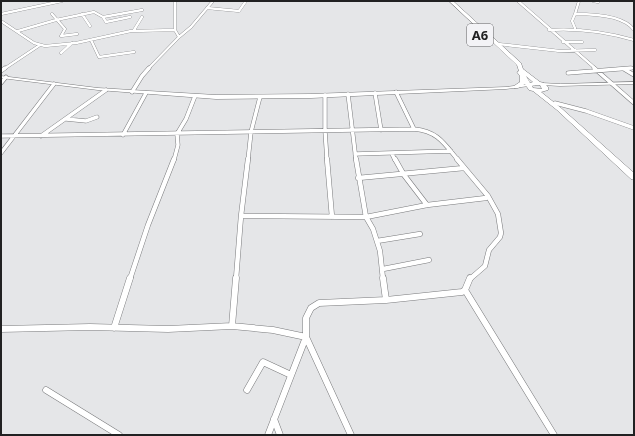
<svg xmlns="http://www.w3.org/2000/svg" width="635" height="436" viewBox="0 0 635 436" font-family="'Noto Sans',sans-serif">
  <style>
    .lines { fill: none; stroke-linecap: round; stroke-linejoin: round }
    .minor-far3-casing { stroke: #797a7c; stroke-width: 3 }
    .minor-far2-casing { stroke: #797a7c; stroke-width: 4.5 }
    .minor-far1-casing { stroke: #797a7c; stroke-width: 5.5 }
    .minor-casing { stroke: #797a7c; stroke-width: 7 }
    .secondary-casing { stroke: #797a7c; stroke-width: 1 }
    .trunk-casing { stroke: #797a7c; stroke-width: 1 }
    .minor-far3 { stroke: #fff; stroke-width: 2.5 }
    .minor-far2 { stroke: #fff; stroke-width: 3.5 }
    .minor-far1 { stroke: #fff; stroke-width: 4.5 }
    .minor { stroke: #fff; stroke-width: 6 }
    .secondary { fill: #fff; fill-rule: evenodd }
    .trunk { fill: #fff; fill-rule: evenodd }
    .labels { text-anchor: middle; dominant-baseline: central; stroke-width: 4; stroke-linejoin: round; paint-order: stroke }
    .shield { fill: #f3f3f6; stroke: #606062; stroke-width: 1 }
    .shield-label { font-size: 13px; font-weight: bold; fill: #212122 }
  </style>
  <rect width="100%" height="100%" fill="#e5e6e8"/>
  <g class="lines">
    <g class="minor-far3-casing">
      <path id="minor-far3" d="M518,1L596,69
        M593,1L598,2
        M207,8L239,11L246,1
        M1,14L62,1
        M52,14L65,29L61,36L77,34
        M82,14L90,26
        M575,14L579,1
        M103,17L106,22L130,17
        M1,21L34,43L45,46L76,43L131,31L175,30
        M575,28L572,21L575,14C592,14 624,15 634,30
        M134,30L142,17
        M549,30C578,28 606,32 634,40
        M18,31L56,20L94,12L103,17L142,10
        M179,37L191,27L213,1
        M91,40L99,57L134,52
        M563,42H582
        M498,44L560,51L595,50
        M61,53L72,43
        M4,69L40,45
        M148,69L179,37L175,30V1
        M618,69L634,68"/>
    </g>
    <g class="minor-far2-casing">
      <path id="minor-far2" d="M594,68L634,103
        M624,69L634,75
        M1,71L5,68
        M568,73L631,68
        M1,83L6,77
        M132,92L142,76L149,68
        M375,93L381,130
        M348,94L356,160
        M325,95V131L327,160
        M555,103L586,111L634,128
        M66,119L86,121L97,117
        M414,129C437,131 444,143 458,160
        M123,135L146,93
        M1,136L414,129L396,92
        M41,136L106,90
        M1,153L54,84
        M355,154L451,151
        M392,154L395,160
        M174,160L178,145L177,134L186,119L195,96
        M248,160L251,132L260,97"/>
    </g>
    <g class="minor-far1-casing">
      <path id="minor-far1" d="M248,159L241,216L366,217L427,205L486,198L488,196L457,159
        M327,159L332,217
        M356,159L366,217L373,229L380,251L383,279
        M395,159L404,175L427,205
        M358,178L464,168
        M377,241L420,234
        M383,269L429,260
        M130,279L148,225L174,159
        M236,279L241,216
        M470,279L485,266L489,250L500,237L501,233L498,214L488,196"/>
    </g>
    <g class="minor-casing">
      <path id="minor" d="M383,278L386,300
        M465,290L554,435
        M232,326L236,278
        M114,328L130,278
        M1,329L90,327L168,329L232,326L273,330L306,337L268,435
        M46,390L119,435
        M247,390L263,362L291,375
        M274,419L280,435
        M351,435L306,337V318L311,308L319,303L386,300L462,292L465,290L470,278"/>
    </g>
    <g class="secondary-casing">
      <path id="secondary" d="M1,76L98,88L216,95L311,94L506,87L529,84L531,85L529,86L506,89L311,98L216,99L98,90L1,78Z
        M634,82V84L560,86L542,85L540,84L542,83L560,84Z"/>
    </g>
    <g class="trunk-casing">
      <path id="trunk" d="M449,1H453L521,63L523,69L540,82L544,83L548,87V90L541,92L561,108L634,173V180L631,179L557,110L533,91L529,90L525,84L518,88H514V86L520,82V76L517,72L519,71L517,65ZM526,76L533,82L530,83ZM535,85H540L542,89L533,88L532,86Z"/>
    </g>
    <use href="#minor-far3" class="minor-far3"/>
    <use href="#minor-far2" class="minor-far2"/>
    <use href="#minor-far1" class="minor-far1"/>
    <use href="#minor" class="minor"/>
    <use href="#secondary" class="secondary"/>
    <use href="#trunk" class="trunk"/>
  </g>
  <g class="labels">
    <rect class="shield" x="467" y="24" width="26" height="22" rx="3"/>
    <g class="shield-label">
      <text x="480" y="35">A6</text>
    </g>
  </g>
  <rect width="635" height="436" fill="none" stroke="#212122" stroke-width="4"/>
</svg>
